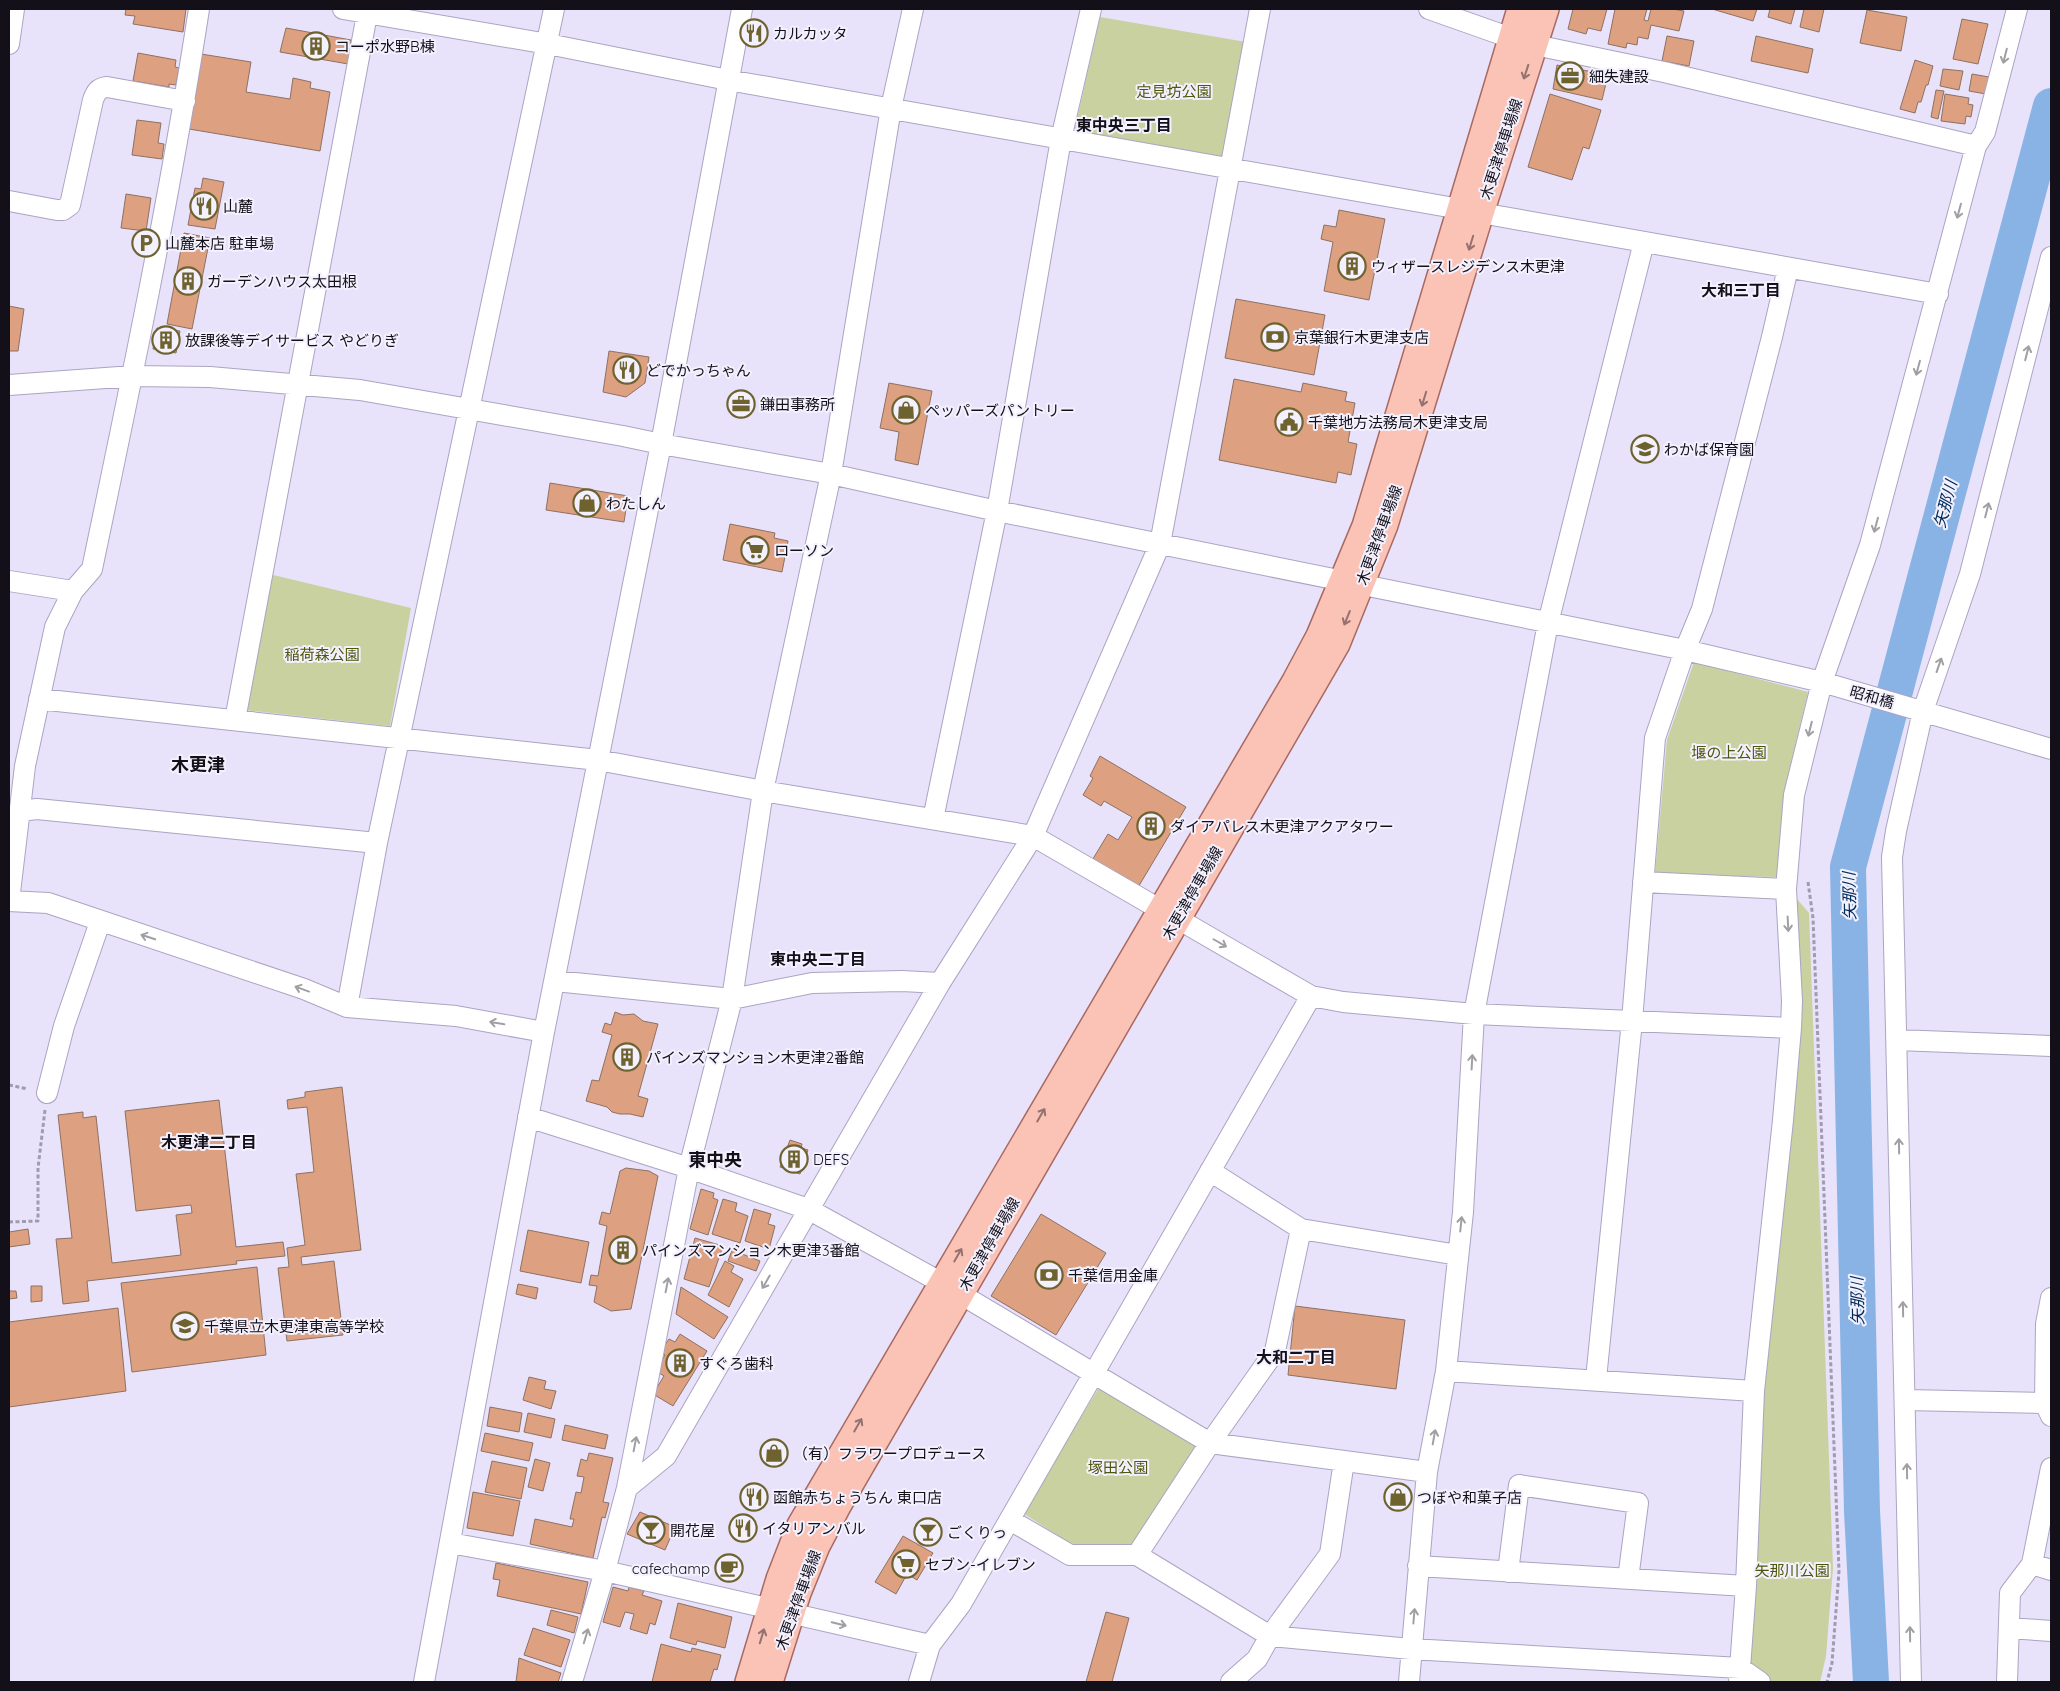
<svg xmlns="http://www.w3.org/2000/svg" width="2060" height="1691" viewBox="0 0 2060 1691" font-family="Quicksand,'Noto Sans JP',sans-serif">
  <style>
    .green { fill: #c8d19f }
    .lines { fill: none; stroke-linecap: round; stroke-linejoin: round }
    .river { stroke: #89b3e5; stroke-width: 36 }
    .building { fill: #dda080; stroke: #8e7162 }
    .minor-casing { stroke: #aca4c2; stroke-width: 22 }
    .major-casing { stroke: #a86960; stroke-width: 28 }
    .path { stroke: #a09baf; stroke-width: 3; stroke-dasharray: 4 2.5; stroke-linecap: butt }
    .minor { stroke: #fff; stroke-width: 20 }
    .major { stroke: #fbc2b6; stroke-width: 25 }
    .oneway { stroke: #a19fa3 }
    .oneway2 { stroke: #937270 }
    .labels { text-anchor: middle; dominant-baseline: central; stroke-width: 4; stroke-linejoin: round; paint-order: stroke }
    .poi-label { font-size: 15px; fill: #13101a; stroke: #f4f1fe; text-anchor: start }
    .park-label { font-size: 15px; fill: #4e560c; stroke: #f4f1fe }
    .street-label { font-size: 15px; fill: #13101a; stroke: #f4f1fe }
    .neighbourhood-label { font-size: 16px; font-weight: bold; fill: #13101a; stroke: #f4f1fe }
    .water-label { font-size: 16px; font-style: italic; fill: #012c59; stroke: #f4f1fe }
    .quarter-label { font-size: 18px; font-weight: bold; fill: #13101a; stroke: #f4f1fe }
  </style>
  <rect width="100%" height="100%" fill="#e8e2fb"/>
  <path class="green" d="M1100,17L1246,42L1227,161L1074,133Z
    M269,574L411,608L390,726L245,710Z
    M1694,662L1808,692L1786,783L1778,877L1655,874L1667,740Z
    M1790,891L1809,913L1833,1568L1826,1656L1820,1682H1771L1747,1663Z
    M1100,1386L1203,1445L1133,1547L1072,1545L1023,1513Z"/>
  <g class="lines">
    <path class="river" d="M1871,1682L1862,1511L1848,867L2051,106"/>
  </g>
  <path class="building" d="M126,9H186L183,32L133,24L135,16L125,15Z
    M1573,9H1607L1601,31L1588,28L1586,34L1568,29Z
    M1615,9H1647L1644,20L1648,21L1651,9H1672L1684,11L1679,31L1651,25L1648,39L1638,37L1637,45L1627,43L1626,48L1608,44Z
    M1712,9H1757L1753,21Z
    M1770,9H1795L1791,24L1768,17Z
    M1804,9H1824L1819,32L1800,27Z
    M1867,10L1907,17L1901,51L1860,43Z
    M1962,19L1988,24L1978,64L1953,59Z
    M286,28L351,40L348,64L280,52Z
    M1667,36L1694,41L1689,66L1662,61Z
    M1756,36L1813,49L1808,73L1751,61Z
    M138,53L176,60L175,67L179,68L176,85L169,84V87L133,81Z
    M201,54L251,62L246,92L290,99L293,78L311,82L310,88L330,92L320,151L189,129Z
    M1915,60L1933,66L1928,85H1926L1921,102H1918L1915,113L1900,109Z
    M1557,65L1608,75L1602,100L1553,89Z
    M1943,69L1963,71L1959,90L1940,86Z
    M1972,74L1989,77L1986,94L1969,91Z
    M1936,90L1944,91L1938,119L1931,117Z
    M1550,94L1601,110L1589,149L1583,147L1572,180L1528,167Z
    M1945,94L1969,98L1968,104L1973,105L1971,117L1966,116L1965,124L1941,121Z
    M137,120L161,123L158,143L164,144L162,159L132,155Z
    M203,178L224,182L215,229L188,225L195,188L201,189Z
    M126,194L151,198L146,231L121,228Z
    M1339,210L1385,219L1369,300L1324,291L1333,242L1321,239L1324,225L1336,227Z
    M184,233L210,238L192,329L167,324Z
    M1236,299L1325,315L1314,375L1225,358Z
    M9,306L24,309L18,351H9Z
    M157,328L180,331L176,353L153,349Z
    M609,351L649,357L645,383L626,397L603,392Z
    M1234,379L1301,392L1303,383L1347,392L1345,401L1355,403L1348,442L1357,444L1351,475L1338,472L1336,483L1219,460Z
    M889,383L932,391L918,465L895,460L899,432L880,428Z
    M550,483L628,496L624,522L546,510Z
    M730,524L775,533L774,538L788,541L782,572L723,560Z
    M1100,756L1186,807L1137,889L1091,862L1108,834L1118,840L1132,817L1104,801L1101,806L1083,795L1093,778L1090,776Z
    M615,1012L623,1015L634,1014L643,1021L658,1024L638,1096L648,1099L643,1117L630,1114H620L612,1112L607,1107L586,1101L592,1080L599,1081L612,1035L602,1032L605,1023L611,1025Z
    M342,1087L361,1250L301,1257L302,1265L334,1261L343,1335L287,1341L278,1268L289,1267L287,1248L305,1245L296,1174L314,1172L307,1107L288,1109L287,1100L305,1097V1092Z
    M219,1100L236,1247L283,1242L285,1256L236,1261L237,1264L87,1281L89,1301L63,1304L56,1239L72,1238L58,1115L83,1112V1118L96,1116L112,1263L181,1255L176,1215L192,1213L191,1205L136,1211L125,1111Z
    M790,1140L802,1144L801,1148L808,1150L800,1174L780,1167Z
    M626,1168L649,1171L658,1176L631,1309L611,1311L594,1302L597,1286L589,1285L591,1275L598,1276L607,1226L599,1224L602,1212L610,1214L620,1171Z
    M701,1189L714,1193L713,1198L718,1200L708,1235L690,1229Z
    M723,1199L737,1203L735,1211L748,1216L740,1243L712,1234Z
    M754,1209L771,1214L768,1224L775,1226L769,1249L745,1241Z
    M1041,1214L1106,1253L1056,1335L991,1296Z
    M28,1229L30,1244L9,1247V1232Z
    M528,1230L589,1242L581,1283L520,1271Z
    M695,1238L723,1246L709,1287L684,1279Z
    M732,1250L760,1261L756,1271L728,1261Z
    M725,1261L734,1266L731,1272L743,1279L729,1307L708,1295Z
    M257,1267L266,1355L132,1372L121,1283Z
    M518,1284L538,1288L536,1299L516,1294Z
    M31,1286H42V1301L31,1302Z
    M681,1287L728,1317L714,1339L676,1314Z
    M9,1291H16L17,1298L9,1299Z
    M1295,1306L1405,1320L1396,1389L1288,1375Z
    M118,1308L126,1391L9,1407V1322Z
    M680,1334L707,1351L673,1406L653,1394L664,1376L656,1371L665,1355L660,1352L669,1339L675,1342Z
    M529,1377L546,1381L544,1389L556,1391L551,1409L523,1400Z
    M490,1407L522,1413L519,1432L487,1426Z
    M528,1413L555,1419L551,1438L524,1432Z
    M565,1425L608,1435L605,1449L562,1440Z
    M485,1433L533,1443L529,1461L481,1451Z
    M589,1453L613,1458L603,1502L609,1503L605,1518L602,1517L593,1558L530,1544L535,1519L572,1527L574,1519H570L576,1492L581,1493L584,1477L577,1476L581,1459L587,1461Z
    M535,1459L550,1463L543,1491L528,1487Z
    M492,1461L527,1468L521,1499L485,1492Z
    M473,1492L520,1501L513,1536L467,1528Z
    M640,1512L675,1527L665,1550L627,1534Z
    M903,1536L933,1553L917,1580L907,1574L896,1594L875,1582Z
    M496,1563L588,1582L581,1614L497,1596L500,1580L493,1579Z
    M613,1587L628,1591L629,1587L644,1591L642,1595L662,1601L655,1625L650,1623L647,1634L630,1629L634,1614L625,1612L620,1627L603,1622Z
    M678,1603L732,1617L725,1648L697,1641L696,1645L670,1638Z
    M551,1610L578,1617L574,1633L547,1625Z
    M1106,1612L1129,1618L1112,1682H1086Z
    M533,1628L570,1640L561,1667L524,1655Z
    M661,1644L691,1652L692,1648L721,1655L717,1670L714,1669L710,1682H652Z
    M519,1658L561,1673L558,1682H516Z"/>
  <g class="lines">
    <g class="minor-casing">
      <path id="minor" d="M343,9L548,44L728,80L1460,209
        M1429,9L1511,38
        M9,44L14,9
        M1535,45L1664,72L1976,146
        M9,201L57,210H63L70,205L93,100C96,92 98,88 107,87L185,101
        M1481,213L1938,294
        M9,385L133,376L210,377L360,390L623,436L661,444L831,474L997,511L1685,650L1822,682L2051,749
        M9,581L73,591
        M39,699L598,760L763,791L1033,836L1161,910
        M235,720L368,9
        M20,811L37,809L377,843
        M933,819L997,511L1061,139L1091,9
        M1643,882L1786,889
        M9,901L25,766L55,627L73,591L92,569C131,383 170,197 199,9
        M9,901L48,903L304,989L347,1007L456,1016L544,1032
        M1178,919L1311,996L1343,1002L1474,1014L1791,1028
        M555,981L732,999L812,983L902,981L940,983
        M347,1007L377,843L554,9
        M1897,1040L2051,1046
        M47,1093L64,1026L100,922
        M528,1117L689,1168L808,1209L942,1283L1210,1443L1427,1472
        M1210,1171L1301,1229L1458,1255
        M2051,1298L2046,1324L2045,1403L2051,1416
        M1446,1371L1754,1391
        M1596,1379L1632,1021L1655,738L1685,650L1702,609L1772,337L1788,268
        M1906,1400L2045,1403
        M627,1488L666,1456L940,983L1033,836L1160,544L1260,9
        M1010,1520L1070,1555H1137L1270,1636L1411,1649L1740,1668L1760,1682
        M450,1543L605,1571L930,1645
        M1137,1555L1210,1443L1275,1351L1301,1229
        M2032,1564L2051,1570
        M1418,1566L1746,1586
        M1508,1572L1519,1485L1638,1503L1628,1579
        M2009,1628L2051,1631
        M424,1682L544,1032L661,444L742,9
        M572,1682L605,1571L627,1488L689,1168L732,999L763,791L831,474L891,108L913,9
        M919,1682L930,1645L961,1604L1311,996
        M1231,1682L1257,1659L1270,1636L1330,1554L1344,1461
        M1409,1682L1427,1472L1446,1371L1463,1212L1474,1014L1548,623L1644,242
        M1739,1682L1746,1586L1754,1391L1783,1120L1791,1028L1792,1001L1786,889L1794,795L1822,682L1870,545L1976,146L1985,132L2017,9
        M1911,1682L1892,857L1896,831L1923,711L1970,574L2051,257
        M2007,1682L2010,1593L2032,1564L2051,1468"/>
    </g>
    <g class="major-casing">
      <path id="major" d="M748,1682L779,1579L800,1525L1295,681L1319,636L1365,526L1520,9
        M770,1682L798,1593L817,1546L838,1506L1337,644L1385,525L1481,213L1546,9"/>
    </g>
    <path class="path" d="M1808,882L1813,918L1839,1571L1832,1663L1827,1682
      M9,1085L28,1089
      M9,1222L38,1221V1168L45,1110"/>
    <use href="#minor" class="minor"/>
    <use href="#major" class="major"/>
  </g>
  <defs><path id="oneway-shaft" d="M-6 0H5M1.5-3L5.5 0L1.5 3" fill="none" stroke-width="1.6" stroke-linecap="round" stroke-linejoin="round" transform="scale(1.25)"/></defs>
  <g class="oneway">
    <use href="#oneway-shaft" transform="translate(2005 56) rotate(104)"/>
    <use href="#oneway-shaft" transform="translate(1959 211) rotate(105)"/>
    <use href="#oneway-shaft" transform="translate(2027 353) rotate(-76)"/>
    <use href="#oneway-shaft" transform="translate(1918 368) rotate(105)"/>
    <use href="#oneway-shaft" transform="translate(1987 510) rotate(-76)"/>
    <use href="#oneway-shaft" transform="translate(1876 525) rotate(105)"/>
    <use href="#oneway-shaft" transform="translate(1939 665) rotate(-71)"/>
    <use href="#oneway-shaft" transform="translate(1810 729) rotate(104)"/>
    <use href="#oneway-shaft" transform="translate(1788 924) rotate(87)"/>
    <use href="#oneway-shaft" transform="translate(148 937) rotate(-162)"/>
    <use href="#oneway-shaft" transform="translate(1220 943) rotate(30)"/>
    <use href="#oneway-shaft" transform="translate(302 989) rotate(-160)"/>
    <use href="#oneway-shaft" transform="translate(497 1023) rotate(-170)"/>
    <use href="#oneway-shaft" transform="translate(1472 1062) rotate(-87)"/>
    <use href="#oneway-shaft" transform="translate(1899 1146) rotate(-91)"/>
    <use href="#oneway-shaft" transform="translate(1461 1224) rotate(-84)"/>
    <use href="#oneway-shaft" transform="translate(766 1282) rotate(120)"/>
    <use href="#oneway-shaft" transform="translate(667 1285) rotate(-79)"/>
    <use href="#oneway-shaft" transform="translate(1903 1309) rotate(-91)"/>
    <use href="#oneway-shaft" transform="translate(1434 1437) rotate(-80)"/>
    <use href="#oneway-shaft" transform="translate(635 1444) rotate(-79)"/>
    <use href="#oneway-shaft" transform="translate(1907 1471) rotate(-91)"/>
    <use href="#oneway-shaft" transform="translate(1414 1616) rotate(-85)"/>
    <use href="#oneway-shaft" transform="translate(839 1624) rotate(13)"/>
    <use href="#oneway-shaft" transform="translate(1910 1634) rotate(-91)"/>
    <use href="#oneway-shaft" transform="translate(586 1636) rotate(-73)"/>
  </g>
  <g class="oneway2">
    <use href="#oneway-shaft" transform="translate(1526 72) rotate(108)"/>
    <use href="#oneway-shaft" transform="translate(1471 243) rotate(107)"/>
    <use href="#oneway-shaft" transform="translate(1424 399) rotate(107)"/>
    <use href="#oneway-shaft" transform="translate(1347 618) rotate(112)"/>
    <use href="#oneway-shaft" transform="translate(1041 1115) rotate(-60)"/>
    <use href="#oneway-shaft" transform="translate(958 1255) rotate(-60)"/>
    <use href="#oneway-shaft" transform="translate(858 1425) rotate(-60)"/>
    <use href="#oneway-shaft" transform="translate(762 1636) rotate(-73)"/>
  </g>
  <defs>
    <g id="restaurant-ring" transform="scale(1.4375)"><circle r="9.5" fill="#f4f1fe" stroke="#6e622f" stroke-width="1.5"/><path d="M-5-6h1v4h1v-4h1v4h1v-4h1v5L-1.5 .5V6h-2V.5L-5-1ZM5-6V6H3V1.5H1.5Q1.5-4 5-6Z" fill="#6e622f"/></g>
    <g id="building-ring" transform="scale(1.4375)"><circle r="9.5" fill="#f4f1fe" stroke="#6e622f" stroke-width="1.5"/><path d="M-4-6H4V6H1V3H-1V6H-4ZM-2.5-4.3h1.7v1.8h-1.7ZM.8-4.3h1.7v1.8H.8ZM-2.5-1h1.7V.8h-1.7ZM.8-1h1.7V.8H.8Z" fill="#6e622f"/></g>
    <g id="office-ring" transform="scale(1.4375)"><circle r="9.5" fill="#f4f1fe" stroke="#6e622f" stroke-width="1.5"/><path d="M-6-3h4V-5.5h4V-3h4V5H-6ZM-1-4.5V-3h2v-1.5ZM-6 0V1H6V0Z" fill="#6e622f"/></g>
    <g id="parking-ring" transform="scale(1.4375)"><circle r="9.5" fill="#f4f1fe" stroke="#6e622f" stroke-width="1.5"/><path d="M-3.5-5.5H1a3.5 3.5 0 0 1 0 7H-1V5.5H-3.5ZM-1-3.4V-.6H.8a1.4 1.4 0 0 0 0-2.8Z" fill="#6e622f"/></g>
    <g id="bank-ring" transform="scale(1.4375)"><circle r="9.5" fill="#f4f1fe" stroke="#6e622f" stroke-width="1.5"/><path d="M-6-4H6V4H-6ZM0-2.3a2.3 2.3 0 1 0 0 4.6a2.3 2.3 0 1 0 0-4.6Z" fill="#6e622f"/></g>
    <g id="shop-ring" transform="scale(1.4375)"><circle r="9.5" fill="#f4f1fe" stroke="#6e622f" stroke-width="1.5"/><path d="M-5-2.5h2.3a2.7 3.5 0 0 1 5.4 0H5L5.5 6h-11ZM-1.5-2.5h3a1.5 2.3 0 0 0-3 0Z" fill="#6e622f"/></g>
    <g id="civic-ring" transform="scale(1.4375)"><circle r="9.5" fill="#f4f1fe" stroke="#6e622f" stroke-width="1.5"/><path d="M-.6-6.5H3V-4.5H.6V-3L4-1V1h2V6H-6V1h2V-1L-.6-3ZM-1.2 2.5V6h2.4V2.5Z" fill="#6e622f"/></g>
    <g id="school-ring" transform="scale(1.4375)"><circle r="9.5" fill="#f4f1fe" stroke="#6e622f" stroke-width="1.5"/><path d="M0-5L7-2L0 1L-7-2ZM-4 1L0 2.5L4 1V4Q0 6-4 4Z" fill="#6e622f"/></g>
    <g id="supermarket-ring" transform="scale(1.4375)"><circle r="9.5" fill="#f4f1fe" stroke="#6e622f" stroke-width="1.5"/><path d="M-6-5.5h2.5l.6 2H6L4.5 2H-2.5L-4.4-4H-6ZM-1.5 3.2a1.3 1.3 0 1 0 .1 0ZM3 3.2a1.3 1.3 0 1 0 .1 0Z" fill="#6e622f"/></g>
    <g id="bar-ring" transform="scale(1.4375)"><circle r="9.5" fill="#f4f1fe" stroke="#6e622f" stroke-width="1.5"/><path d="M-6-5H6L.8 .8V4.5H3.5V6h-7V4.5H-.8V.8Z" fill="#6e622f"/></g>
    <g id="cafe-ring" transform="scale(1.4375)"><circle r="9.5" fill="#f4f1fe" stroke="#6e622f" stroke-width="1.5"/><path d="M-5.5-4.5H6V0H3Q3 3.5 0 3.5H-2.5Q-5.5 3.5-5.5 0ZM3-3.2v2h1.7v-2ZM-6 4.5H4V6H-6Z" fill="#6e622f"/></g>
  </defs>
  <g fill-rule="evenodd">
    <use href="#restaurant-ring" x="754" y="33"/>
    <use href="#building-ring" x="316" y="46"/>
    <use href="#office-ring" x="1570" y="76"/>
    <use href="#restaurant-ring" x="204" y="206"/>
    <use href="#parking-ring" x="146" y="243"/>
    <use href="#building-ring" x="1352" y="266"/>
    <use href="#building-ring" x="188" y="281"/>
    <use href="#bank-ring" x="1275" y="337"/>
    <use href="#building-ring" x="166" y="340"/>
    <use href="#restaurant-ring" x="627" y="370"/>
    <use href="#office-ring" x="741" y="404"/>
    <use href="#shop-ring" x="906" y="410"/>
    <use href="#civic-ring" x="1289" y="422"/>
    <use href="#school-ring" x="1645" y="449"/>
    <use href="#shop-ring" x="587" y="503"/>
    <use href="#supermarket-ring" x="755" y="550"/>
    <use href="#building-ring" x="1151" y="826"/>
    <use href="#building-ring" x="627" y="1057"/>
    <use href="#building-ring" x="794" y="1159"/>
    <use href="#building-ring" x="623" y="1250"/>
    <use href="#bank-ring" x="1049" y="1275"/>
    <use href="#school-ring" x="185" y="1326"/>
    <use href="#building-ring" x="680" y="1363"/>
    <use href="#shop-ring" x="774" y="1453"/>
    <use href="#restaurant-ring" x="754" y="1497"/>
    <use href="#shop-ring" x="1398" y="1497"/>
    <use href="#restaurant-ring" x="743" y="1528"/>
    <use href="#bar-ring" x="651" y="1530"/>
    <use href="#bar-ring" x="928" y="1532"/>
    <use href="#supermarket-ring" x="906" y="1564"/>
    <use href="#cafe-ring" x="729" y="1568"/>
  </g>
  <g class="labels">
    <g class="poi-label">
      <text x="773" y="33">カルカッタ</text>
      <text x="335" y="46">コーポ水野B棟</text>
      <text x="1589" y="76">細失建設</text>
      <text x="223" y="206">山麓</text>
      <text x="165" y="243">山麓本店 駐車場</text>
      <text x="1371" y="266">ウィザースレジデンス木更津</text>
      <text x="207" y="281">ガーデンハウス太田根</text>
      <text x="1294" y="337">京葉銀行木更津支店</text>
      <text x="185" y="340">放課後等デイサービス やどりぎ</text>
      <text x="646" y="370">どでかっちゃん</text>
      <text x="760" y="404">鎌田事務所</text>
      <text x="925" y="410">ペッパーズパントリー</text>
      <text x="1308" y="422">千葉地方法務局木更津支局</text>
      <text x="1664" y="449">わかば保育園</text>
      <text x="606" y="503">わたしん</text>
      <text x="774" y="550">ローソン</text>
      <text x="1170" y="826">ダイアパレス木更津アクアタワー</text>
      <text x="646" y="1057">パインズマンション木更津2番館</text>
      <text x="813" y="1159">DEFS</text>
      <text x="642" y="1250">パインズマンション木更津3番館</text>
      <text x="1068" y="1275">千葉信用金庫</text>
      <text x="204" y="1326">千葉県立木更津東高等学校</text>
      <text x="699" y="1363">すぐろ歯科</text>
      <text x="793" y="1453">（有）フラワープロデュース</text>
      <text x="773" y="1497">函館赤ちょうちん 東口店</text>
      <text x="1417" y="1497">つぼや和菓子店</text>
      <text x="762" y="1528">イタリアンバル</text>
      <text x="670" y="1530">開花屋</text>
      <text x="947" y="1532">ごくりっ</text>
      <text x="925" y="1564">セブン-イレブン</text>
      <text x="710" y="1568" text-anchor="end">cafechamp</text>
    </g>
    <g class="park-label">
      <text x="1174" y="91">定見坊公園</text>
      <text x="322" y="654">稲荷森公園</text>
      <text x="1729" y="752">堰の上公園</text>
      <text x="1118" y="1467">塚田公園</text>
      <text x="1792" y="1570">矢那川公園</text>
    </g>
    <g class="street-label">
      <text transform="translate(1501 149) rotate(-72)">木更津停車場線</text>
      <text transform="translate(1379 535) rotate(-70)">木更津停車場線</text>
      <text transform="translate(1872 697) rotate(16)">昭和橋</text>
      <text transform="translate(1192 893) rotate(-60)">木更津停車場線</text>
      <text transform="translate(989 1244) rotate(-60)">木更津停車場線</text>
      <text transform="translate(798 1600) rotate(-70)">木更津停車場線</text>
    </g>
    <g class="neighbourhood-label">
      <text x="1124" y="125">東中央三丁目</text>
      <text x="1741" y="290">大和三丁目</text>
      <text x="818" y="959">東中央二丁目</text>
      <text x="209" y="1142">木更津二丁目</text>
      <text x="1296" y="1357">大和二丁目</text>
    </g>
    <g class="water-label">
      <text transform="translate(1945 504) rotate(-75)">矢那川</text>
      <text transform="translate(1849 896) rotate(-91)">矢那川</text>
      <text transform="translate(1857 1301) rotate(-91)">矢那川</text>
    </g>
    <g class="quarter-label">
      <text x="198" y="764">木更津</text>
      <text x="715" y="1159">東中央</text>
    </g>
  </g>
  <rect width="2060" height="1691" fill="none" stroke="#13101a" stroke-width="20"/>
</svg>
